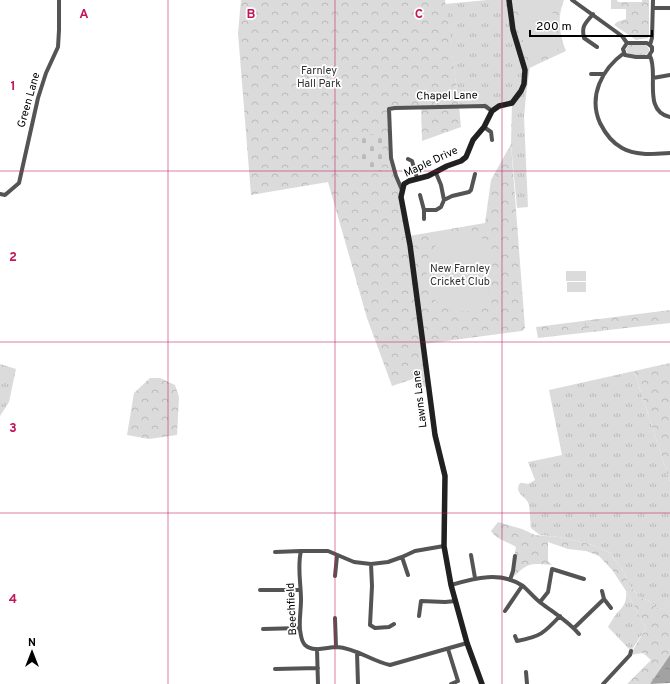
<svg xmlns="http://www.w3.org/2000/svg" width="670" height="684" viewBox="0 0 670 684" font-family="Overpass,sans-serif">
  <style>
    .grass { fill: url(#grass-tufts) }
    .forest { fill: url(#forest-crowns) }
    .wetland { fill: url(#wetland-marsh) }
    .cemetery { fill: url(#cemetery-stones) }
    .garden { fill: #dbdbdb }
    .water { fill: url(#water-ripples) }
    .lines { fill: none; stroke-linecap: round; stroke-linejoin: round }
    .street { stroke: #545454; stroke-width: 4 }
    .secondary { stroke: #212121; stroke-width: 5.5 }
    .grid { fill: none; stroke: #c2185b; stroke-width: 1; stroke-opacity: 0.55 }
    .labels { text-anchor: middle; dominant-baseline: central; stroke-width: 3.5; stroke-linejoin: round; paint-order: stroke }
    .park-label { font-size: 11px; fill: #323232; stroke: #fff }
    .street-label { font-size: 11px; fill: #000; stroke: #fff }
    .grid-label { font-size: 13px; text-anchor: middle; font-weight: bold; fill: #c2185b; stroke: #fff; stroke-width: 3.5; stroke-linejoin: round; paint-order: stroke }
  </style>
  <defs>
    <pattern id="grass-tufts" width="24" height="20" patternUnits="userSpaceOnUse"><rect width="24" height="20" fill="#dbdbdb"/><path d="M3 7l-1-3M5 7V3M7 7l1-3M15 17l-1-3M17 17v-4M19 17l1-3" fill="none" stroke="#bababa"/></pattern>
    <pattern id="forest-crowns" width="20" height="18" patternUnits="userSpaceOnUse"><rect width="20" height="18" fill="#dbdbdb"/><path d="M2 6a3 3 0 1 1 6 0M12 15a3 3 0 1 1 6 0" fill="none" stroke="#bababa"/></pattern>
    <pattern id="wetland-marsh" width="20" height="14" patternUnits="userSpaceOnUse"><rect width="20" height="14" fill="#dbdbdb"/><path d="M1 5h8M5 5V1M11 12h8M15 12V8" fill="none" stroke="#bababa"/></pattern>
    <pattern id="cemetery-stones" width="16" height="16" patternUnits="userSpaceOnUse"><rect width="16" height="16" fill="#dbdbdb"/><path d="M2 7V4a2 2 0 0 1 4 0v3zM10 15v-3a2 2 0 0 1 4 0v3z" fill="#bababa"/></pattern>
    <pattern id="water-ripples" width="26" height="14" patternUnits="userSpaceOnUse"><rect width="26" height="14" fill="#a2a2a2"/><path d="M2 4q2-2 4 0t4 0M15 11q2-2 4 0t4 0" fill="none" stroke="#8a8a8a"/></pattern>
  </defs>
  <rect width="100%" height="100%" fill="#fff"/>
  <path class="grass" d="M487,0H509L525,69L530,67L526,95L524,117L528,207L517,208L511,144L512,103L492,111L485,106H459L445,4Z
    M630,45H646L649,49V52L646,55H631L628,53L626,50L627,47Z
    M0,364L16,369L9,402L0,416Z
    M634,371L670,482V607L669,608L659,609L649,601L639,597L629,585L624,572L610,553L590,544L559,537L540,535L531,528C530,520 530,512 529,505C527,496 513,494 520,483H524L528,484L535,480L528,462L562,455L549,390Z
    M626,591L646,628L631,651L608,627C611,622 614,616 618,612C624,606 627,601 626,591Z"/>
  <path class="forest" d="M241,0H445L459,106L461,127L422,141L421,107L389,110L391,158L399,182L409,236L485,223L491,180L511,144L525,328L522,331L424,344L429,391L416,378L392,386L367,318L328,182L251,195L238,33Z
    M509,0H564C557,17 559,35 566,51L525,70Z
    M611,0H617L618,2H642V0H649V36L648,38L636,40L614,25L617,22L626,19V9H611Z
    M670,310V323L538,338L536,327Z
    M670,363V482L634,371Z
    M150,378H160L175,385L179,397L177,435L149,439L127,435L134,393Z
    M498,522L522,529L535,535L559,537L590,544L610,553L624,572L629,585L639,597L649,601L659,609L670,607V655L650,684H627L651,660L643,653L630,655L646,628L626,591L613,571L599,556L586,551L568,549L548,542V561L552,565C526,563 529,563 510,580L516,547C507,541 497,540 491,531Z"/>
  <path class="wetland" d="M599,319L603,331L587,332L584,321Z"/>
  <path class="cemetery" d="M361,134L383,135L382,171L359,170L360,139Z"/>
  <path class="garden" d="M551,0L558,53L525,57L518,1Z
    M472,234C476,236 483,238 486,241C497,252 492,294 482,305C472,316 450,311 440,304C435,300 427,294 427,288C427,281 426,273 427,266C429,260 437,240 442,237C451,233 463,234 472,234Z
    M566,271H586V281H566Z
    M567,282H586V292H567Z"/>
  <path class="water" d="M670,655V683L650,684Z"/>
  <g class="lines">
    <path class="street" d="M572,0L622,36L627,43
      M653,8H670
      M593,14C586,23 581,25 584,38L597,47
      M627,43H647L652,47V51L648,57H636L625,55L623,49Z
      M650,45L652,38L653,0
      M624,53C602,69 588,96 600,123C605,133 611,142 622,148C636,156 654,154 670,153
      M650,56C659,73 642,111 670,117
      M591,74H604
      M653,78L670,75
      M484,127L491,132L492,140
      M408,159L412,161L417,178
      M436,173L441,185L444,200L452,196L469,192L471,190L475,174
      M402,190L396,176L391,158L389,109L395,108L485,106L492,111
      M0,194L5,195L19,183L38,98L46,73L58,47L59,30V0
      M420,195L424,210H436L441,207L444,200
      M424,219V210
      M444,546L415,551L402,557L388,562L371,564L354,562L328,551H301C297,567 301,583 301,600C301,610 299,620 300,630C301,635 301,641 305,645C314,653 327,647 337,647C356,648 371,661 390,665L467,643
      M275,552L301,551
      M471,555L475,578
      M402,557L408,575
      M371,564L372,586L370,625L375,628L389,627L394,624
      M335,576L337,556
      M510,580L513,571L515,556
      M451,585C475,578 501,571 523,586C529,591 534,598 541,603C554,613 568,621 579,634
      M260,590H300
      M604,599L611,608
      M540,602L548,592L552,569L584,579
      M505,611L522,586
      M419,616L421,601L445,602L456,601
      M335,618L336,647
      M574,628L604,599L602,591
      M263,629L300,628
      M515,636L517,641C540,637 544,633 560,616
      M317,649L318,684
      M448,649L458,681L451,684
      M357,652L358,684
      M275,669L318,668
      M526,672L527,684
      M603,684L630,655L631,651"/>
    <path class="secondary" d="M482,684L467,643L451,585L444,546L445,476L435,435L410,245L401,197L404,184L409,181L428,176L447,166L461,161L466,157L473,140L484,127L492,111L499,106L512,103L521,91L524,84L525,70L513,30L509,0"/>
  </g>
  <path class="grid" d="M168,0V684M335,0V684M502,0V684M0,171H670M0,342H670M0,513H670"/>
  <g class="labels">
    <g class="park-label">
      <text x="319" y="71">Farnley<tspan x="319" dy="13">Hall Park</tspan></text>
      <text x="460" y="269">New Farnley<tspan x="460" dy="13">Cricket Club</tspan></text>
    </g>
    <g class="street-label">
      <text transform="translate(447 96) rotate(-1)">Chapel Lane</text>
      <text transform="translate(29 100) rotate(-74)">Green Lane</text>
      <text transform="translate(431 162) rotate(-25)">Maple Drive</text>
      <text transform="translate(420 399) rotate(-97)">Lawns Lane</text>
      <text transform="translate(292 609) rotate(-93)">Beechfield</text>
    </g>
  </g>
  <g class="grid-label">
    <text x="84" y="18">A</text>
    <text x="251" y="18">B</text>
    <text x="419" y="18">C</text>
    <text x="13" y="90">1</text>
    <text x="13" y="261">2</text>
    <text x="13" y="432">3</text>
    <text x="13" y="603">4</text>
  </g>
  <g transform="translate(32 652)" stroke="#ffffff" stroke-width="3" paint-order="stroke">
  <path d="M0-3L7 15L0 10L-7 15Z" fill="#000000"/>
  <text y="-6" font-size="11" font-weight="bold" text-anchor="middle" fill="#000000">N</text>
  </g>
  <path d="M530 30v6h122v-6" fill="none" stroke="#000000" stroke-width="2"/>
  <text x="536" y="30" font-size="12" fill="#000000" stroke="#ffffff" stroke-width="3" paint-order="stroke">200 m</text>
</svg>
